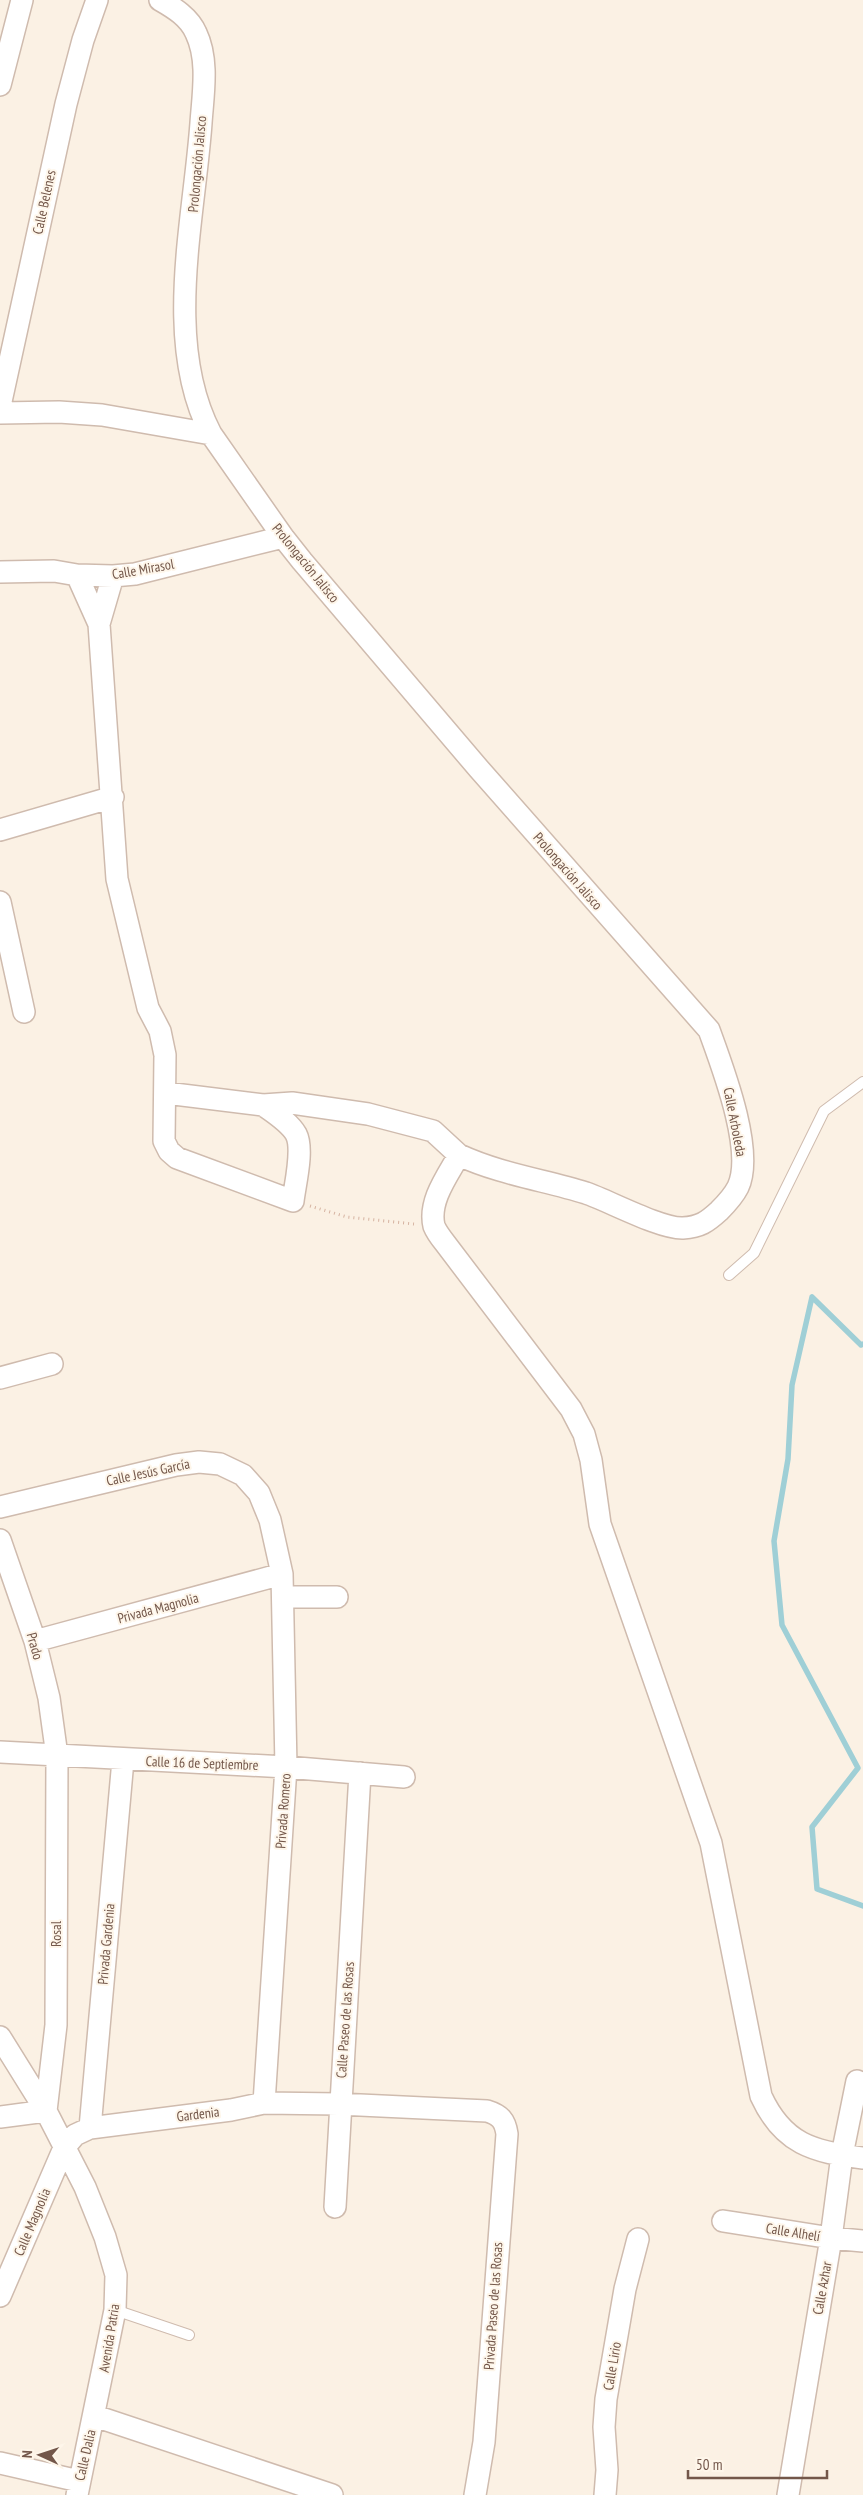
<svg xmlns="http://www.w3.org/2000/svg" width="863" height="2495" viewBox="0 0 863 2495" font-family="'PT Sans Narrow',sans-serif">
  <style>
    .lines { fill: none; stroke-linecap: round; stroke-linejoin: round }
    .stream { stroke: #9fcfd6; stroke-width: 5.5 }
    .service-casing { stroke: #cfbbae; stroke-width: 12 }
    .minor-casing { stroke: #cfbbae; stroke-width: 24 }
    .path { stroke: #d5b2a0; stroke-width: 3; stroke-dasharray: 1 4; stroke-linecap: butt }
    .service { stroke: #fff; stroke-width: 10 }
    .minor { stroke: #fff; stroke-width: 21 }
    .labels { text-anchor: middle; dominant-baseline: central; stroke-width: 4; stroke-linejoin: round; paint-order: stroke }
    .street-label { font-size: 14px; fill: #73574a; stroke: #fef6ea }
  </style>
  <rect width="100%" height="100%" fill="#fbf1e4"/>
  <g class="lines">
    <path class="stream" d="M863,1344L861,1345L812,1297L792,1385L788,1459L774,1541L782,1625L858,1768L812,1827L817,1889L863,1906"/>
    <g class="service-casing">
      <path id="service" d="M729,1275L754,1253L824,1111L863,1082
        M115,2310L189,2335"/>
    </g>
    <g class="minor-casing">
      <path id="minor" d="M160,0C174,8 189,17 196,33C209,60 203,94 201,123C194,221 163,343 211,434L283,537L302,561L479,769L709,1030C722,1066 755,1151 738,1187C734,1195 725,1205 719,1211C707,1222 700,1227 683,1228C661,1229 609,1201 586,1193C544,1180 500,1174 459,1155C448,1175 428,1201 434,1226C436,1231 441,1238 445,1243L571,1409L584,1434L591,1460L600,1524L711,1843L761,2096C783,2144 813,2152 863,2158
        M0,85L22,0
        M0,406L66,104L83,40L97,0
        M0,413L59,412L102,415L211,434
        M0,572L54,571L77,575L113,576L135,574L283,537
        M77,575L99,624L117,879L148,1008L160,1031L165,1055L164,1141L169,1151L177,1158L293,1201C295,1184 304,1149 296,1134C289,1122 274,1113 263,1105
        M99,624L113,576
        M0,830L113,797
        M0,902L24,1012
        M166,1093L263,1105L292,1103L368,1114L433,1131L459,1155
        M0,1378L52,1364
        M0,1507L176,1465L199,1462L220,1464L243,1475L259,1493L270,1520L282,1574L286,1767L264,2103
        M0,1540L35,1641L49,1698L57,1756L56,2025L46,2111L0,2117
        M283,1597H337
        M35,1641L282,1574
        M0,1752L286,1767L404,1777
        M0,2037L46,2111L85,2187L105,2237L116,2275L115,2310L77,2495
        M90,2128L123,1760
        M335,2207L360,1773
        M723,2221L831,2238L863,2241
        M0,2296L64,2148L75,2135L90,2128L231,2110L264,2103L339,2104L487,2111C500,2115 505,2120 507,2134L484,2442L475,2495
        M95,2416L332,2495
        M0,2463L79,2481
        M605,2495L607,2470L604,2427L606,2399L625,2289L638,2239
        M788,2495L831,2238L842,2155L857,2081"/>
    </g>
    <path class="path" d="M310,1206L347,1217L414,1224"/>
    <use href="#service" class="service"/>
    <use href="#minor" class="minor"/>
  </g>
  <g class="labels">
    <g class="street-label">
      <text transform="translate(197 164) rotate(-85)">Prolongación Jalisco</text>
      <text transform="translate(44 202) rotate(-78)">Calle Belenes</text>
      <text transform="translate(306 563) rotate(51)">Prolongación Jalisco</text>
      <text transform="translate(143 569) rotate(-10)">Calle Mirasol</text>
      <text transform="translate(568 871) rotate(49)">Prolongación Jalisco</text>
      <text transform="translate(735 1122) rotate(79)">Calle Arboleda</text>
      <text transform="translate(148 1472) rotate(-12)">Calle Jesús García</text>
      <text transform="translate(158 1608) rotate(-15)">Privada Magnolia</text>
      <text transform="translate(35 1646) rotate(74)">Prado</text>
      <text transform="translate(202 1763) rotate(2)">Calle 16 de Septiembre</text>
      <text transform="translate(283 1811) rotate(-86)">Privada Romero</text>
      <text transform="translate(56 1934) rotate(-90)">Rosal</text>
      <text transform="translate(106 1944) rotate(-85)">Privada Gardenia</text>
      <text transform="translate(345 2020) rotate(-86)">Calle Paseo de las Rosas</text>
      <text transform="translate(198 2114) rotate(-7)">Gardenia</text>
      <text transform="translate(32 2222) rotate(-67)">Calle Magnolia</text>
      <text transform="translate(793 2232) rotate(9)">Calle Alhelí</text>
      <text transform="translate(822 2288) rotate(-80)">Calle Azhar</text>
      <text transform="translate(493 2306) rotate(-86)">Privada Paseo de las Rosas</text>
      <text transform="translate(109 2338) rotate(-81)">Avenida Patria</text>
      <text transform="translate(612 2366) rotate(-80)">Calle Lirio</text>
      <text transform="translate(85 2455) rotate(-77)">Calle Dalia</text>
    </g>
  </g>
  <g transform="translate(40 2455) rotate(273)" stroke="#fef6ea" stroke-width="4" paint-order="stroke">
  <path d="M0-4L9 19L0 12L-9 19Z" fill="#73574a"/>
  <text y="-8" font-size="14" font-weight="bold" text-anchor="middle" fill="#73574a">N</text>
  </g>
  <path d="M688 2470v8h139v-8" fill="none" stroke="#73574a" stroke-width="2.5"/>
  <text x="696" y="2470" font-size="15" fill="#73574a" stroke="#fef6ea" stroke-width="4" paint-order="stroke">50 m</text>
</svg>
